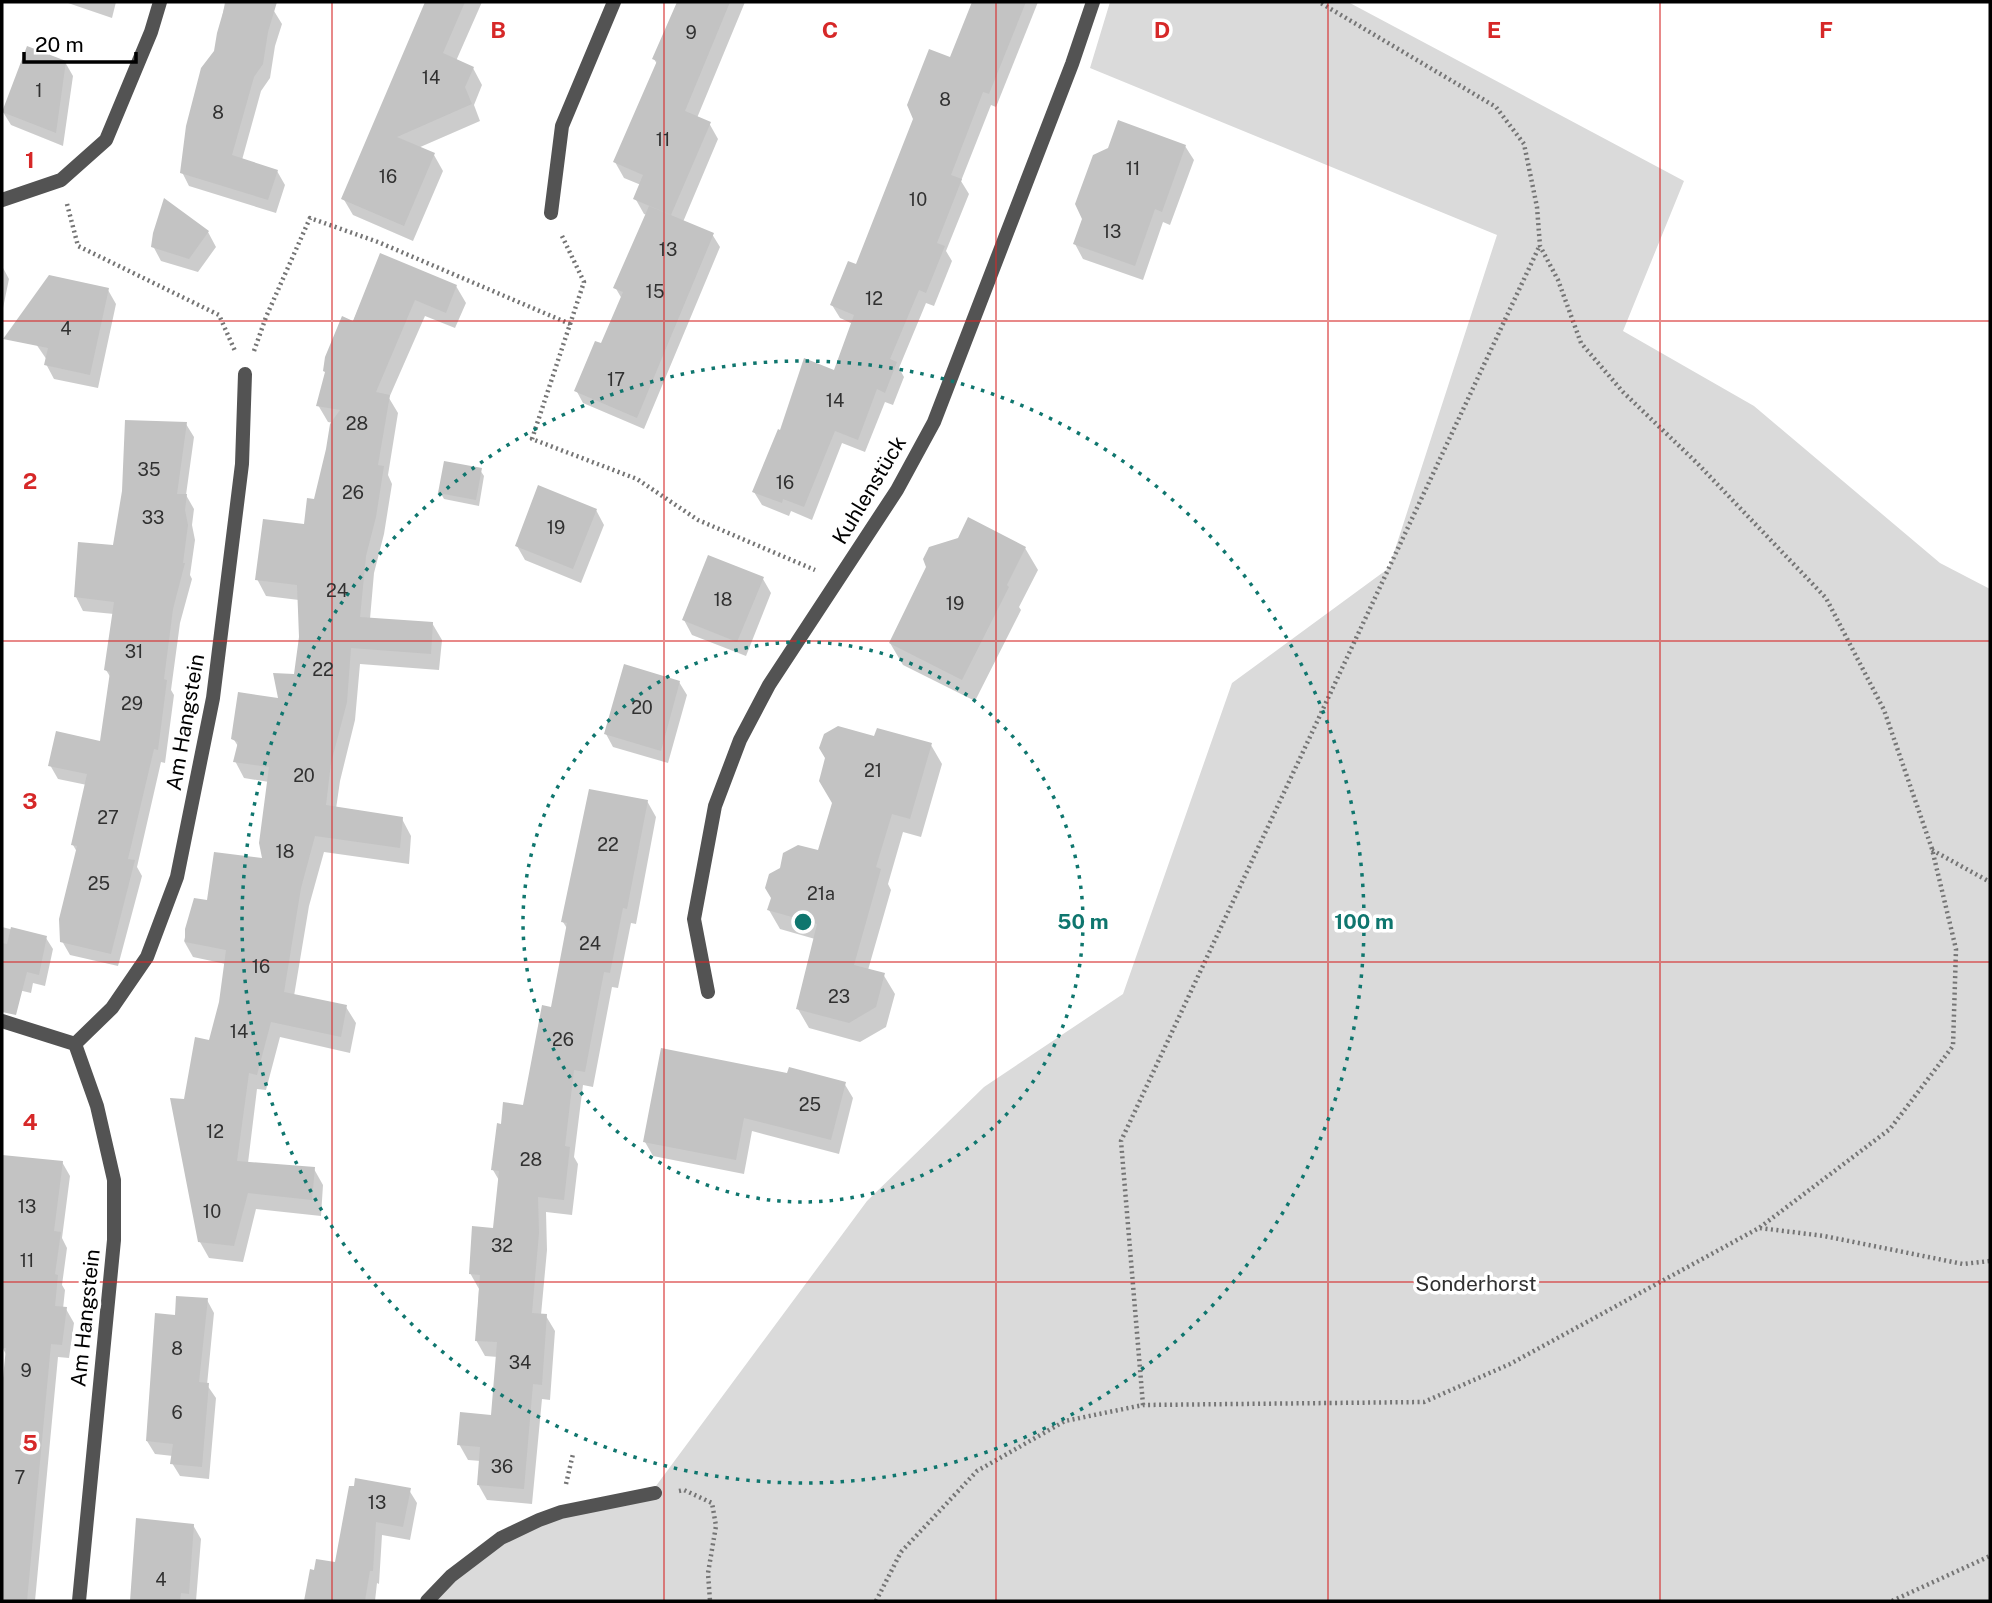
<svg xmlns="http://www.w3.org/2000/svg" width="1992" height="1603" viewBox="0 0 1992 1603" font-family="'Public Sans',sans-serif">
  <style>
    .green { fill: #dadada }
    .shadow { fill: #0003 }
    .building { fill: #c3c3c3 }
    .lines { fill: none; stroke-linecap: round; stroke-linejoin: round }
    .path { stroke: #757575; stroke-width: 4.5; stroke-dasharray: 2 3.5; stroke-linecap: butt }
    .minor { stroke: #535353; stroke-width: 14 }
    .grid { fill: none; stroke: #d62828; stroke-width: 2; stroke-opacity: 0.55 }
    .ring { fill: none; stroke: #0f766e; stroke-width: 3.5; stroke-dasharray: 3.5 7 }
    .labels { text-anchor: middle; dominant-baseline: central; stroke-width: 7; stroke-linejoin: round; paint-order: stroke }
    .number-label { font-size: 18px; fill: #313131 }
    .street-label { font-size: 21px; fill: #000; stroke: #fff }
    .park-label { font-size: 21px; fill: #313131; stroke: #fff }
    .grid-label { font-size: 23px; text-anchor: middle; font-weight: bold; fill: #d62828; stroke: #fff; stroke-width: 7; stroke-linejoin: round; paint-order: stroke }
    .centre { fill: #0f766e; stroke: #fff; stroke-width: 3.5 }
    .ring-label { font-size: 21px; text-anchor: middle; font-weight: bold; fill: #0f766e; stroke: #fff; stroke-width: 7; stroke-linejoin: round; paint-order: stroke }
  </style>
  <rect width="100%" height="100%" fill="#fff"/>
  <path class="green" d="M1110,2H1348L1684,181L1623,331L1754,406L1940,563L1990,589V1601H435L454,1580L501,1541L562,1515L653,1490L867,1201L984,1087L1123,994L1232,683L1389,568L1497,235L1090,68Z"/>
  <path class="shadow" d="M65,2H116L112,18Z
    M225,2H261L274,11L282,24L275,46L270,78L261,91L242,160L277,171L285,185L276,213L189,186L182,172L216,51Z
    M428,2H482L456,61L473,68L482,85L474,105L480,121L418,148L434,155L443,171L413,241L353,215L343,198Z
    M679,2H745L697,118L709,123L718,139L683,222L712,234L720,247L644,429L583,403L576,390L602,346L622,299L615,287L647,215L644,214L635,198L641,185L624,178L615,162L657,64L654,59Z
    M974,2H1038L996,107L991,105L961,181L969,194L946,251L952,261L934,306L926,303L899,368L904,377L893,405L885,402L865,452L842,443L812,520L791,511L789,516L762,505L754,492L835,372L853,324L840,318L832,305L857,266L951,60Z
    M65,62L73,76L63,146L11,125L3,112Z
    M1185,146L1194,160L1170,225L1163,222L1143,280L1083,259L1075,244L1084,219Z
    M165,201L208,232L216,247L198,272L161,261L153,246Z
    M381,255L456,286L466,303L455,328L425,316L389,398L398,413L388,475L392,484L384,534L374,573L370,619L432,623L442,640L439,670L360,664L355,720L340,781L336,809L402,819L411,836L409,864L324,852L309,906L294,996L346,1007L356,1023L350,1053L280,1037L266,1090L257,1089L248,1163L314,1169L323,1185L321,1216L256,1209L243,1262L209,1258L200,1242L186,1101L210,1042L220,1002L226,964L193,957L184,941L195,900L208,902L264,861L269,782L244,778L235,761L239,748L233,738L280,700L295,676L301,638L299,600L266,596L257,579L305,526L315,501L333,423L328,422L318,405Z
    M2,266L9,279L2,313Z
    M108,290L116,304L98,388L54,379L46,364L47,360L36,344Z
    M186,424L194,437L186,495L194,509L192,525L195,540L190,575L192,579L180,623L171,690L174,695L165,763L161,762L137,867L142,876L118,966L70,955L62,941L77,852L73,845L87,785L58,779L50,765L101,743L111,678L106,670L114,614L83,611L76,597L115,546Z
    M480,470L484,476L479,506L444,499L440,492Z
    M596,510L604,525L581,583L525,560L517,546Z
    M1025,548L1038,570L1019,607L1021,610L975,701L903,665L890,643Z
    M763,579L771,593L746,656L692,635L684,620Z
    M679,682L687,695L668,763L613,747L606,734Z
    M875,738L931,745L942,764L921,837L903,832L888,884L891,890L868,970L883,974L895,994L886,1027L860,1042L809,1028L798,1009L815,939L780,929L769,910L819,853Z
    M647,801L656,817L636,924L631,923L618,988L612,987L593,1087L583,1085L574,1157L578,1164L572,1215L546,1212L547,1250L541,1315L546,1316L555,1331L550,1400L542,1399L532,1504L487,1500L478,1484L481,1461L468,1460L459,1444L493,1417L498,1357L485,1356L476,1340L479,1289L470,1273L495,1230L500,1182L493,1170L502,1126L525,1107L553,1009L568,930L563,922Z
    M2,927L46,938L53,949L45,986L33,983L31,993L2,986Z
    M788,1075L844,1083L853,1098L839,1154L752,1131L744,1174L653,1156L645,1142Z
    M4,1157L62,1162L70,1176L62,1238L67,1248L62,1285L65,1290L63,1309H66L74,1323L69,1358L58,1357L35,1601H2V1407L7,1356L2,1347L7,1307L2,1300L4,1236L2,1231V1188Z
    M207,1300L214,1313L207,1385L216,1398L209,1479L180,1476L172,1463L173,1456L155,1454L147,1441L176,1317Z
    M351,1488L409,1490L417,1503L410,1540L382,1535L379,1584L377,1583L375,1601H305L311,1571L336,1564Z
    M137,1520L193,1525L201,1539L196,1601H131Z"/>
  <path class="building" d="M226,2H277L268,32L263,64L254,77L232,155L278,170L268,200L180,173L186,126L201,68L214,51L217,33Z
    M425,2H465L443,53L474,67L465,87L472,104L397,137L435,153L404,226L341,199Z
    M677,2H730L685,111L711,122L671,215L633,199L643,175L613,162L657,61L652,59Z
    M972,2H1026L989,94L983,92L951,175L962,179L937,243L945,246L926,293L919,290L890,359L897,362L885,393L877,389L858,440L835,431L804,507L783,499L782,503L752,492L778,429L780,430L804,358L834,370L854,315L830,305L848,261L856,264L913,119L907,105L929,49L950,57Z
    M27,46L66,61L56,133L2,112Z
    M1118,120L1186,145L1162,212L1155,209L1135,266L1073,244L1082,219L1075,204L1093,155L1108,148Z
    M164,198L209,231L189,259L151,247L153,233Z
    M649,206L714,233L637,418L574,391L595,341L601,343L623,292L613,288Z
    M380,253L457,285L446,313L415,300L376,392L390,395L378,465L384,466L376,517L366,556L360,617L433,622L431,654L351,648L347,702L331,763L326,805L403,817L400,848L315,836L301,888L284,992L347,1005L341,1037L271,1022L257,1075L249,1073L237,1161L315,1167L312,1200L248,1193L234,1246L198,1242L170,1098L184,1099L195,1037L209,1040L219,1002L226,950L185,942V929L194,898L207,900L214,852L262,858L259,843L269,767L233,762L238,742L231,739L238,692L278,698L273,673L294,674L299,637L297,585L255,580L263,519L304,524L307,498L314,499L326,449L330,424L340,410L316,406L325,372L323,371L325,357L342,316L353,321Z
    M49,275L109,288L90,375L44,365L48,348L3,339Z
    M125,420L187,422L177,494H187L185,510L188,525L183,563H185L173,609L164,679L167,680L158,750L154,749L128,859L135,860L111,954L60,942L59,919L77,846L71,845L87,774L48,766L56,731L100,741L110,672L104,670L114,602L74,597L78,542L113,545L122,491Z
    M444,461L482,468L476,500L438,493Z
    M538,485L597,509L573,569L515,546Z
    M968,517L1026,547L1007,585L1009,587L962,680L889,643L926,567L923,559L929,547L958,538Z
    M708,555L764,577L737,642L682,620Z
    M624,664L680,681L661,751L604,734Z
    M838,726L874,736L877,728L932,743L910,819L892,814L876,867L881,869L854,965L885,973L876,1007L849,1023L796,1009L817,924L767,910L771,898L765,888L769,874L780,868L783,853L798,845L818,850L832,803L819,781L825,758L819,748L824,734Z
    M589,789L648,800L627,909L623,908L610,973L604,972L585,1072L574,1070L565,1146L570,1147L564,1200L538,1197L539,1233L532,1313L547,1314L542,1385L533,1384L524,1489L477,1485L480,1447L457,1445L460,1412L491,1415L497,1342L475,1341L480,1275L469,1274L472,1226L493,1228L499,1171L491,1170L497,1123L501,1124L503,1102L523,1105L542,1005L551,1007L567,923L561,922Z
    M11,927L47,936L39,975L27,972L16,1015L2,1012V943L7,944Z
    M661,1048L787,1073L789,1067L846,1082L831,1140L744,1118L736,1160L643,1142Z
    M2,1155L63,1161L54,1231L61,1232L55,1274L58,1275L55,1306L67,1307L62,1345L51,1344L27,1601H2V1388L6,1348H2Z
    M176,1296L208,1298L199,1382L209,1383L202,1467L170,1464L173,1444L146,1441L155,1313L175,1315Z
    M355,1478L411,1488L403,1527L376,1522L373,1571H370L365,1601H304L310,1569L314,1570L316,1559L335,1562L349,1486H354Z
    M136,1518L194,1524L189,1594L181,1593L180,1601H130Z"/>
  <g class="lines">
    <path class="path" d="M67,204L78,246L219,315L235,351
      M562,236L584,282L532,439L637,479L698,520L815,570
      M254,351L266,317L310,218L378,242L570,324
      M1932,850L1990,882
      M1760,1228L1824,1236L1963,1264L1990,1261
      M1143,1405L1121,1141L1539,247
      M566,1484L573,1454
      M679,1491L684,1490L712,1503L716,1526L708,1573L710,1601
      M876,1601L901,1552L977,1471L1065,1421L1143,1405L1424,1402L1510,1364L1759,1228L1890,1129L1953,1046L1956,949L1932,849L1884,710L1826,598L1697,463L1623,392L1581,343L1558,280L1540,246L1537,207L1524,144L1496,107L1319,2
      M1892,1601L1990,1556"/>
    <path class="minor" d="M2,200L61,180L106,140L151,32L160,2
      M551,213L562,126L614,2
      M708,992L694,919L715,806L740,740L769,685L897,490L934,422L1072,64L1093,2
      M2,1021L75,1044
      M75,1044L112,1008L147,957L177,877L213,698L242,464L245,374
      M75,1044L97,1106L114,1180V1240L79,1601
      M427,1601L451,1576L501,1538L539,1520L561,1512L655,1493"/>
  </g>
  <path class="grid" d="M332,2V1601M664,2V1601M996,2V1601M1328,2V1601M1660,2V1601M2,321H1990M2,641H1990M2,962H1990M2,1282H1990"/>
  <g class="ring">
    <circle cx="803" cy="922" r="280"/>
    <circle cx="803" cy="922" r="561"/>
  </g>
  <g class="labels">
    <g class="number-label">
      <text x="691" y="32">9</text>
      <text x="431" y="77">14</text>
      <text x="39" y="90">1</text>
      <text x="945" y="99">8</text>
      <text x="218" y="112">8</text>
      <text x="663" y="139">11</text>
      <text x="1133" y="168">11</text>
      <text x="388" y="176">16</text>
      <text x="918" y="199">10</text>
      <text x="1112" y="231">13</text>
      <text x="668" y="249">13</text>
      <text x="655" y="291">15</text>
      <text x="874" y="298">12</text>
      <text x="66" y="328">4</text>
      <text x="616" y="379">17</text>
      <text x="835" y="400">14</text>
      <text x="357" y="423">28</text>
      <text x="149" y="469">35</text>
      <text x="785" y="482">16</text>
      <text x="353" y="492">26</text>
      <text x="153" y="517">33</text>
      <text x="556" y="527">19</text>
      <text x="337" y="590">24</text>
      <text x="723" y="599">18</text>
      <text x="955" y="603">19</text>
      <text x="134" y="651">31</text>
      <text x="323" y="669">22</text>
      <text x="132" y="703">29</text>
      <text x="642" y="707">20</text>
      <text x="873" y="770">21</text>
      <text x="304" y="775">20</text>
      <text x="108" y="817">27</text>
      <text x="608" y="844">22</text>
      <text x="285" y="851">18</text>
      <text x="99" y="883">25</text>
      <text x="821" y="893">21a</text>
      <text x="590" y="943">24</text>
      <text x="261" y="966">16</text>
      <text x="839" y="996">23</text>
      <text x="239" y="1031">14</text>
      <text x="563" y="1039">26</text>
      <text x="810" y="1104">25</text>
      <text x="215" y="1131">12</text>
      <text x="531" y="1159">28</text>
      <text x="27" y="1206">13</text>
      <text x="212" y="1211">10</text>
      <text x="502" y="1245">32</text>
      <text x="27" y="1260">11</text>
      <text x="177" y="1348">8</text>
      <text x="520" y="1362">34</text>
      <text x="26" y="1370">9</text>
      <text x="177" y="1412">6</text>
      <text x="502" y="1466">36</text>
      <text x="20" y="1477">7</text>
      <text x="377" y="1502">13</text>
      <text x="161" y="1579">4</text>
    </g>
    <g class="street-label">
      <text transform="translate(869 490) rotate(-59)">Kuhlenstück</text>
      <text transform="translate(185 722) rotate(-80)">Am Hangstein</text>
      <text transform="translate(85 1318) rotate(-84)">Am Hangstein</text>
    </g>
    <g class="park-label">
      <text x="1476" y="1283">Sonderhorst</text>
    </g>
  </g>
  <g class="grid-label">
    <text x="498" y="38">B</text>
    <text x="830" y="38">C</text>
    <text x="1162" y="38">D</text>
    <text x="1494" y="38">E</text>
    <text x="1826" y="38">F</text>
    <text x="30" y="168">1</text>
    <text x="30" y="489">2</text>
    <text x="30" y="809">3</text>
    <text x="30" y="1130">4</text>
    <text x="30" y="1451">5</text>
  </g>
  <circle cx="803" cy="922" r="10" class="centre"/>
  <g class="ring-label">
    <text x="1083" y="929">50 m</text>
    <text x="1364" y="929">100 m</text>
  </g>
  <rect width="1992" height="1603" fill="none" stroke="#000000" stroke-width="7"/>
  <path d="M24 52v10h112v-10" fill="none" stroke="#000000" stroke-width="3.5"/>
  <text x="35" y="52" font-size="21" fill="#000000" stroke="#ffffff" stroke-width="5" paint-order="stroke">20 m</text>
</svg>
